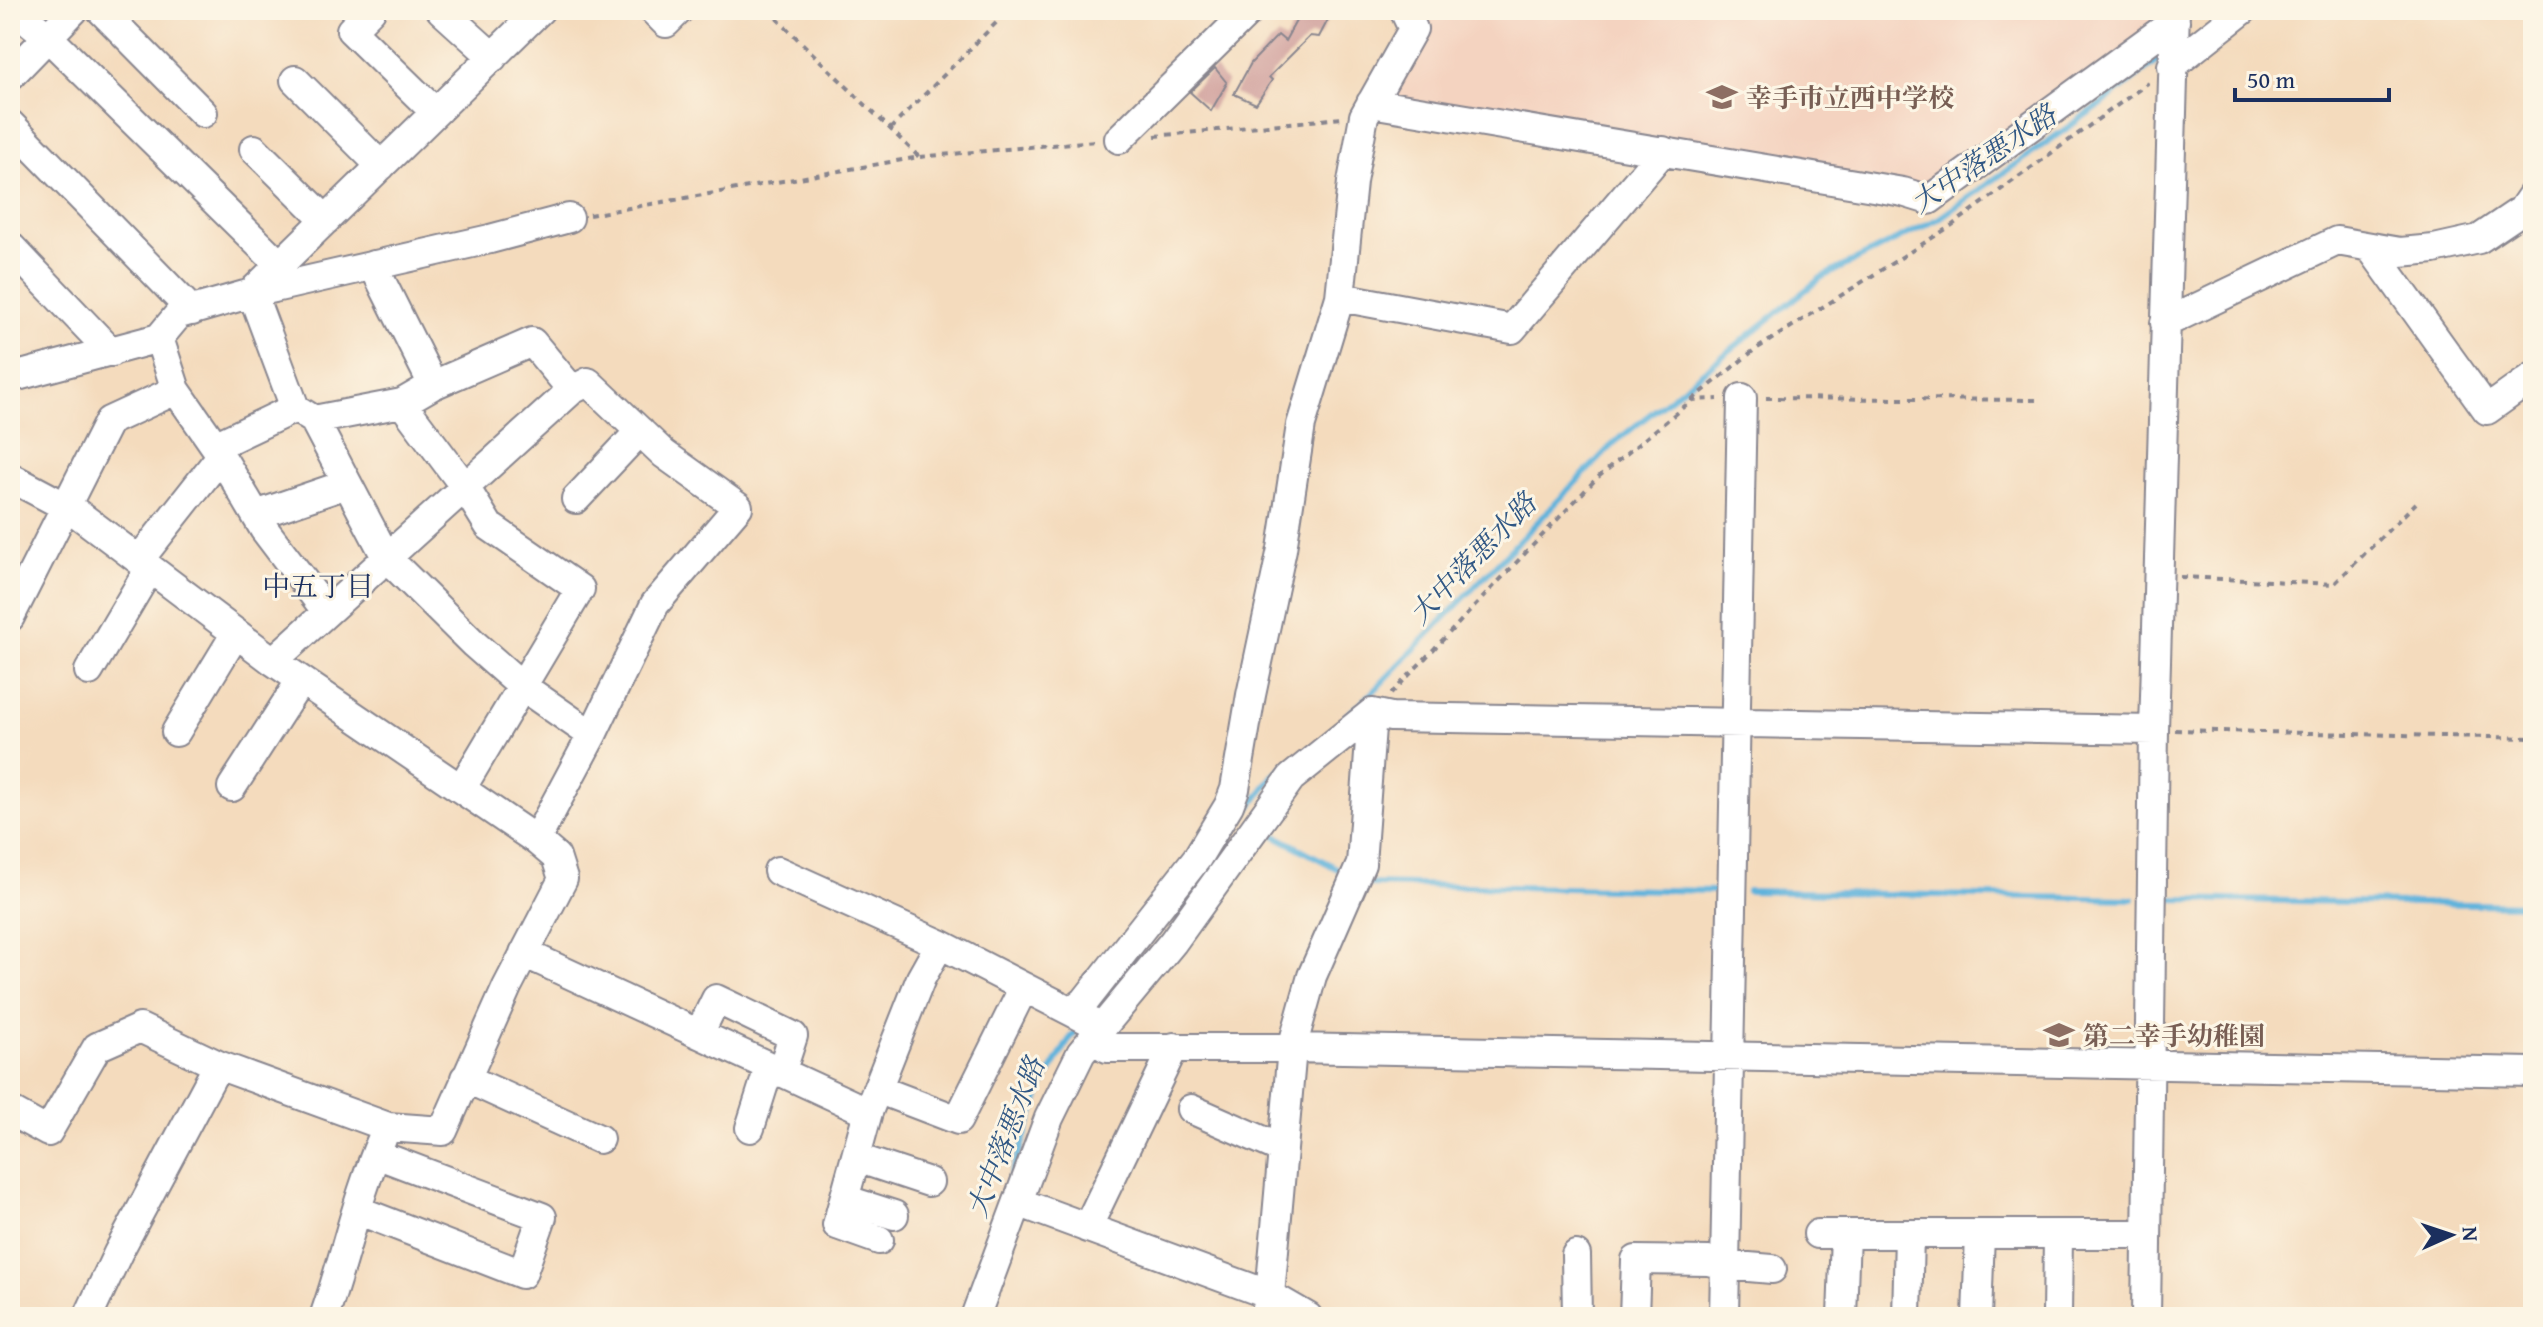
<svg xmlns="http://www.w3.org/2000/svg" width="2543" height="1327" viewBox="0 0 2543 1327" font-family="'Gentium Book Plus','Noto Serif JP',serif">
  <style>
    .built { fill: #f4d3c0 }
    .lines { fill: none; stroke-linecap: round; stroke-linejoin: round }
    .stream { stroke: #61b3dc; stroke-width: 6 }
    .building { fill: #cf9d9a }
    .minor-casing { stroke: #88858e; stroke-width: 32 }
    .path { stroke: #88858e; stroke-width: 4; stroke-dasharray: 6 6; stroke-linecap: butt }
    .minor { stroke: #fff; stroke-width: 28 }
    .labels { text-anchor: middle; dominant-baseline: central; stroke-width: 6; stroke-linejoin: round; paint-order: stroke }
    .education-label { font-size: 26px; font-weight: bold; fill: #785e54; stroke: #fcf5e5; text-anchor: start }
    .water-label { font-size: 28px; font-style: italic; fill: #305784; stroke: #fcf5e5 }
    .neighbourhood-label { font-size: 28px; fill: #1b2f5e; stroke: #fcf5e5 }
  </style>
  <rect width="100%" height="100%" fill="#fcf5e5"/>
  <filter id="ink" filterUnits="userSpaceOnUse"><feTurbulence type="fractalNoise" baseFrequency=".0125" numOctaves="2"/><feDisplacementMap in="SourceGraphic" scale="16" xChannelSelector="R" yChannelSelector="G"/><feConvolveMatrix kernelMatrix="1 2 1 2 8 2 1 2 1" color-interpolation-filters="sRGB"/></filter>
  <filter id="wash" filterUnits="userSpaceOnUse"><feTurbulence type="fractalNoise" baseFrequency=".006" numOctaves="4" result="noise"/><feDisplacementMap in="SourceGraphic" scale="32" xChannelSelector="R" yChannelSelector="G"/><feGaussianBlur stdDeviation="1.8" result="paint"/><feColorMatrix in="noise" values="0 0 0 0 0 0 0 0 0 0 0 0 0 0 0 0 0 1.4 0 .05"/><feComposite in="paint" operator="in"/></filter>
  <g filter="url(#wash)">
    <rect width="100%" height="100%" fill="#f4dbbd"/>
    <path class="built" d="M1425,10H2161L2162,20L1936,188L1386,100Z"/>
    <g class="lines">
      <path class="stream" d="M1347,715L1365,700L1614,443L1822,277L1938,219L2111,97L2165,55
        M1276,836L1340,870
        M1212,860L1272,777L1283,767
        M1368,884L1715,891
        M1748,891L2133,899
        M2166,899L2533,905
        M976,1275L1043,1085L1069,1040L1081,1025"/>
    </g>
    <g id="blocks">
      <path class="building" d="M1302,10H1333L1319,37L1310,36L1269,77L1272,80L1256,104L1234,94L1251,63L1278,35L1285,41Z
        M1215,68L1227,83L1211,111L1190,92Z"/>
    </g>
  </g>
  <g filter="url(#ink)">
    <use href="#blocks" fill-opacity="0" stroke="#88858e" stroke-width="2"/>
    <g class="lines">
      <g class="minor-casing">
        <path id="minor" d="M15,10L47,36L280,265
          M101,10L203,113
          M371,10L351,30L435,112
          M441,10L493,57
          M653,10L666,23L679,10
          M2172,66L2243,10
          M10,76L74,10
          M295,80L381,166
          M1371,103L1903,192L1929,200L2175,21
          M10,124L192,311
          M1119,139L1250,10
          M254,149L326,220
          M10,246L111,352
          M2370,247L2487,410L2533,377
          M373,265L433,385
          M252,292L540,10
          M252,293L295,408L314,420L386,557L474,644L523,687L592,735
          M1340,297L1512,329L1663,151
          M2165,323L2337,241L2400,252L2434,249L2479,239L2522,210L2533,194
          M10,378L159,338L179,314L252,293L490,239L569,218
          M176,390L215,446
          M402,403L465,487L489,526L580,589L461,789
          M295,408L215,446L264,529L327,612
          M10,477L74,511L273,661L536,840L556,857L563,879L507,987L443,1131L388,1127L218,1065L118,1253L88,1317
          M576,499L640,431
          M256,515L347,484
          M139,560L221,456
          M10,617L109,421L176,390L159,338
          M273,661L572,390L532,342L433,385L402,403L314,420
          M89,671L150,568
          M176,732L236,633
          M232,787L301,680
          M536,840L592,735L655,604L738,507L664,454L588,382L572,390
          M778,871L940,944
          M524,953L868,1112L921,978L940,944L1088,1020
          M1073,1011L1085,1001L1197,858L1229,805L1235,789L1251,695L1282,549L1301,425L1340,297L1352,182L1364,116L1413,29L1404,10
          M699,1034L716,999L793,1036L781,1073
          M1092,1039L1107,1048H1292L2533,1072
          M465,1078L599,1139
          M877,1089L958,1120L1024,987
          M1191,1109L1282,1149
          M10,1111L48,1132L97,1047L140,1028L218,1065
          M868,1112L837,1225L879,1240
          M750,1128L769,1068
          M857,1158L929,1182
          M844,1199L894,1215
          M1018,1202L1270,1295L1308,1317
          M357,1210L522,1274L542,1217L376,1154
          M1087,1228L1174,1047
          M1818,1234H2147
          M1576,1255L1577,1317
          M324,1317C345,1258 357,1196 382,1139
          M975,1317L1049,1118L1081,1053L1173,942L1291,778L1372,713
          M1265,1317L1270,1295L1292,1048L1312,976L1361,864L1372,713L1391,717L2154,730
          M1634,1317L1636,1260L1709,1261L1725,1265L1772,1269
          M1724,1317L1742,398
          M1842,1317L1845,1234
          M1907,1317L1909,1234
          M1977,1317L1980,1234
          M2057,1317L2058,1234
          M2146,1317L2154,730L2175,10"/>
      </g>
      <path class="path" d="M768,10L919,157
        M890,129L1009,10
        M1155,136L1342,118
        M589,215L919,157L1095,141
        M1766,398L2041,400
        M1692,400L1753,351L1951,226L2148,83
        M2180,577L2334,584L2416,503
        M1391,694L1597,478L1692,400L1718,399
        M2175,730L2533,738"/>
      <use href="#minor" class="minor"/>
    </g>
  </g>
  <defs>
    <g id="school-bare" transform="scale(2.4)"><path d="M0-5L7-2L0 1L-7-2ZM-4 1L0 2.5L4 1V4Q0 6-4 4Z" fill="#8d6e63" stroke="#fcf5e5" stroke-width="2.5" paint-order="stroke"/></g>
  </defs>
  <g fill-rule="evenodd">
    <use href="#school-bare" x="1722" y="97"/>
    <use href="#school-bare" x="2059" y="1035"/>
  </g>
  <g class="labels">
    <g class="education-label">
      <text x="1746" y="97">幸手市立西中学校</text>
      <text x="2083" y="1035">第二幸手幼稚園</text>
    </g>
    <g class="water-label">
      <text transform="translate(1983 158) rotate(-34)">大中落悪水路</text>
      <text transform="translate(1472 558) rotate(-46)">大中落悪水路</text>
      <text transform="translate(1005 1137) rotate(-69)">大中落悪水路</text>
    </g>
    <g class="neighbourhood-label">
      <text x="318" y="585">中五丁目</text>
    </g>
  </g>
  <rect width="2543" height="1327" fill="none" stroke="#fcf5e5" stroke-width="40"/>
  <g transform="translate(2451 1235) rotate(87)" stroke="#fcf5e5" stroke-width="6" paint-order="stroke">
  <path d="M0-6L14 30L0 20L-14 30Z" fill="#1b2f5e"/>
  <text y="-12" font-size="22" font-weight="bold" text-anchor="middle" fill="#1b2f5e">N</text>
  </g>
  <path d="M2235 88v12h154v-12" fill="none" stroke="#1b2f5e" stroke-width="4"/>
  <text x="2247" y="88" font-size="24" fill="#1b2f5e" stroke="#fcf5e5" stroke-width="6" paint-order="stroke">50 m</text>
</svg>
